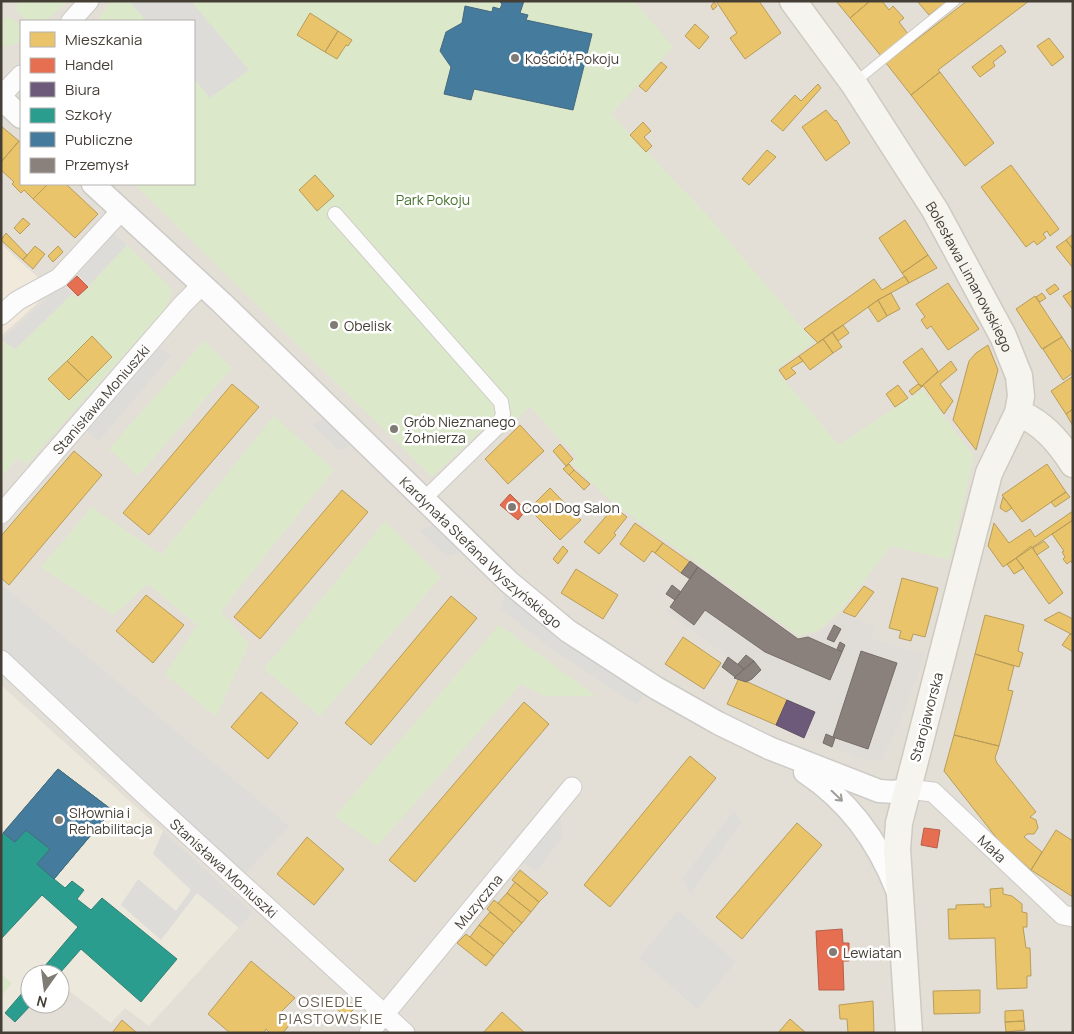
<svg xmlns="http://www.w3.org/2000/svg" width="1074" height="1034" viewBox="0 0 1074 1034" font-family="Manrope,sans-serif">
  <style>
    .residential { fill: #e3dfd6; fill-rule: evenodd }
    .commercial { fill: #f1e9dc }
    .industrial { fill: #e0ddd8 }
    .education { fill: #ece8db }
    .green { fill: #dce8ca }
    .parking { fill: #dedcd9 }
    .homes { fill: #e9c46a; stroke: #b89c5a }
    .shops { fill: #e76f51; stroke: #b66049 }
    .offices { fill: #6d597a; stroke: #615165 }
    .schools { fill: #2a9d8f; stroke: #328074 }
    .public { fill: #457b9d; stroke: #45697e }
    .industry { fill: #8a817c; stroke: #756d67 }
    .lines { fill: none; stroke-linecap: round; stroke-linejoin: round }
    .service-casing { stroke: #cdcbc7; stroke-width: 11 }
    .pedestrian-casing { stroke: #cdcbc7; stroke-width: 16 }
    .minor-casing { stroke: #cdcbc7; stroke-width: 21 }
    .tertiary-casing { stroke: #cdcbc7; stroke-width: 25 }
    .secondary-casing { stroke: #cecac0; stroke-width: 29 }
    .service { stroke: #fdfcfc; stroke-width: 9 }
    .pedestrian { stroke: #fdfcfc; stroke-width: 14 }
    .minor { stroke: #fdfcfc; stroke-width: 19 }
    .tertiary { stroke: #fdfcfc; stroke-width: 22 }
    .secondary { stroke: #f5f4ee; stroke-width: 26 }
    .oneway { stroke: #a09d98 }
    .poi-dot { fill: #807b74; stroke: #fff; stroke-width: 2 }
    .labels { text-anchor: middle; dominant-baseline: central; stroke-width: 5; stroke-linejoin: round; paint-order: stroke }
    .poi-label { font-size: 14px; fill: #443e35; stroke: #fff; text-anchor: start }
    .park-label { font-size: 14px; fill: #46722c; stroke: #fff }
    .street-label { font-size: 14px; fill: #443e35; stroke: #fff }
    .neighbourhood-label { font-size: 15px; letter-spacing: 1px; fill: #665c4d; stroke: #fff }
  </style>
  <rect width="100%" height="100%" fill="#efede9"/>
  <path class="residential" d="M1,1H1073V1033H1ZM21,21H194V184H21ZM30,974H60V1004H30Z"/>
  <path class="commercial" d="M1,244L52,290L1,336Z"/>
  <path class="industrial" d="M698,567L798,639L817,634L842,613L875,626L870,638L925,655L901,720L881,761L859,758L776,725L786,699L734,678L744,668L666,612Z"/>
  <path class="education" d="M1,685L253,912L149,1026L125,1008L111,1023L60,984V974H30V1004H32L15,1022L5,1014L1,1018Z"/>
  <path class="green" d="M23,1H68L46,21H29L17,12V3Z
    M111,1H634L673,47L611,114L707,215L814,342L776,370L839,445L923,389L974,456L950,560L891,546L840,611L819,630L799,636L613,503L572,464L577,457L530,407L515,420L491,421L432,477L134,184H194V21H97Z
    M10,17L21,26V41L12,45L1,46V19Z
    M127,245L170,287L172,293L166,308L27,464L18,458L1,477V340L16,349L72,294L77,299Z
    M204,341L232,368L138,476L109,449Z
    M274,416L334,470L221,611L249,644L216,717L165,674L197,625L148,584L114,615L41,567L92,507L161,555Z
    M385,521L441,577L320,716L264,669Z
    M499,625L596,696H544L521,684L377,846L335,816Z
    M1,974L12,983L1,996Z"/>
  <path class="parking" d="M129,1H191L249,70L210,98L194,79V21H146Z
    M114,234L127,245L89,285L78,274Z
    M62,284L72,294L15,349L2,340Z
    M159,346L171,356L99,441L86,430Z
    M324,419L351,446L338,450L311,424Z
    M433,525L460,551L447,557L419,530Z
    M1,584L289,826L245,874L1,648Z
    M505,593L559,639L644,694L637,705L553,650L501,609Z
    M734,810L742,822L690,894L683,878Z
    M561,814L562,838L536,872L522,861Z
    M163,831L253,912L239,928L197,893L161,940L121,905L138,879L176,911L191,890L153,854Z
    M678,910L736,962L697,1009L639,958Z
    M347,1021L360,1033H338Z"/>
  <path class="homes" d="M716,1H759L781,33L745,59L730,38L737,33Z
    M836,1H870L850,18Z
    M870,1H882L889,10L893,6L904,18L899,22L908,34L881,56L850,18Z
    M917,1H945L946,2L929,15Z
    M967,1H1029L938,70L940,72L911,95L886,63Z
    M714,2L717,6L713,10L711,6Z
    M310,13L338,31L325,52L297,35Z
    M695,24L709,37L699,49L685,36Z
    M338,31L352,40L348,46L346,45L337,59L325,52Z
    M1049,38L1064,57L1052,66L1037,46Z
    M1001,45L1006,52L993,62L995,66L980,77L972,67Z
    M661,62L667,67L646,92L639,86Z
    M940,72L994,143L965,166L911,95Z
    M818,84L821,88L783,131L771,121L795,95L801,101Z
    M826,110L835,121L836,120L850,143L826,161L802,127Z
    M643,122L651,131L644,137L652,146L646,152L630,135Z
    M1,126L19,141L1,162Z
    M19,141L21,143V184H48L33,199L24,190L21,193L12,184L14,182L1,170V162Z
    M767,150L776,157L749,185L742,179Z
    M1011,165L1059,229L1050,236L1047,231L1043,234L1046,238L1037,245L1034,241L1026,247L981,187Z
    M315,175L334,196L317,211L299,190Z
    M48,184H66L98,214L75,238L33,199Z
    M23,218L30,224L20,234L14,228Z
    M905,220L928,255L902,273L879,238Z
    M6,233L27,255L23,260L1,240Z
    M1073,234V249L1066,240Z
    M1066,240L1073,249V268L1056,247Z
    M35,246L45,254L33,269L23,260Z
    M58,246L63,252L53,262L48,256Z
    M928,255L937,268L909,283L902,273Z
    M905,276L909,283L878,300L818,343L804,329L874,279L882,290Z
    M948,283L979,329L948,350L931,326L927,329L921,320L925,317L916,304Z
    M1055,284L1059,289L1050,295L1046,290Z
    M1073,290V310L1063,296Z
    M891,293L900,309L887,316L878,300Z
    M1042,293L1046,298L1040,302L1036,297Z
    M1035,296L1062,337L1042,349L1016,309Z
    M878,300L887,316L878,322L868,307Z
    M843,325L849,333L838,341L832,332Z
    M832,332L842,347L833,353L823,339Z
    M92,336L112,357L88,381L67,361Z
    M1062,337L1073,354V373L1063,380L1043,349Z
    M823,339L833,353L810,370L799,356Z
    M988,345L998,370L976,450L953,420L969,361L976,353Z
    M922,348L938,371L921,387L903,362Z
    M799,356L803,361L791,368L796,373L786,380L779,370Z
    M67,361L88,381L69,400L48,379Z
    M951,361L957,370L940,384L953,401L944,414L923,385Z
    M1073,376V409L1066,414L1051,391Z
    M232,384L259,407L149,535L123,513Z
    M918,384L923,386L912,395L909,391Z
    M898,385L908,398L895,407L886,394Z
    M1073,409V426L1066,414Z
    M520,425L544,451L508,484L485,459Z
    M560,444L573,459L566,466L553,451Z
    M74,451L102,475L9,585L1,578V536Z
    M569,464L574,470L569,475L563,469Z
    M1047,464L1066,492L1022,522L1002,495Z
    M574,470L590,484L584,490L569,475Z
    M550,488L581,520L560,540L529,509Z
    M342,490L368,512L260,639L234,617Z
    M1066,492L1070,497L1055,507L1051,502Z
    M1003,497L1012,508L1006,512L1000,508Z
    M614,507L627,517L614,533L616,535L599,554L584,542Z
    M1073,511V520L1003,567L988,546L994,523L1009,543L1030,529L1035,537Z
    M1073,520V564L1071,561L1067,564L1063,559L1065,557L1062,552L1064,551L1052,534Z
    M635,523L663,543L655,553L652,551L644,562L620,544Z
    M1044,541L1049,547L1037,555L1033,548Z
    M663,543L690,562L681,573L655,553Z
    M563,546L568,551L558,564L553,559Z
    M1031,546L1063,593L1049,604L1016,558Z
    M1016,558L1024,568L1014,574L1007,564Z
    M576,569L618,595L603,619L561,593Z
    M902,578L938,588L925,637L913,634L911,641L899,638L901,631L889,628Z
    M864,586L874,592L855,617L843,612Z
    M146,595L184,625L153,663L116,631Z
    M451,596L477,618L371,745L345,723Z
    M1059,612L1073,619V635L1044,620Z
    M985,615L1024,625L1018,651L1023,653L1019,667L975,654Z
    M1070,634L1073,635V652L1062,645Z
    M683,637L721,663L704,689L665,664Z
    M975,654L1014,666L1008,690L1013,691L999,746L954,735Z
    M739,678L787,700L776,725L727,704Z
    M261,692L298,723L268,759L231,727Z
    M524,702L549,724L415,882L389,860Z
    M954,735L999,746L995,758L997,763L1036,812L1030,817L1036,820L1038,828L1034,834H1027L1024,837L1042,852L1031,870L999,841L944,771Z
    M690,756L716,778L610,907L584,885Z
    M797,823L822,845L742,939L716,917Z
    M1056,830L1073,841V897L1031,870Z
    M307,837L344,869L314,905L277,874Z
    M520,870L548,893L539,902L512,880Z
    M515,882L539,902L531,912L507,893Z
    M1003,888V894L1012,896L1022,904V912L1027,913V927H1023L1026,948H1030L1031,976H1027V988L997,989L995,938L949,939L948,909H956V905L984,904V907H991L990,889Z
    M507,893L531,912L522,923L498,903Z
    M494,900L522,923L514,932L487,909Z
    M490,912L514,932L504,944L479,925Z
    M479,925L504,944L494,956L470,937Z
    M466,934L494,956L486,966L457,943Z
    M251,961L295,998L279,1014L290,1024L283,1033H270L266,1029L264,1033H230L208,1014Z
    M980,990V1013L934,1014L933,991Z
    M344,997L356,1007L346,1017L336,1008Z
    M873,1001L874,1032L848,1033L847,1019H840L839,1005Z
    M1023,1010L1024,1021L1005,1022V1011Z
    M502,1012L525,1033H483Z
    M790,1019L806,1033H778Z
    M122,1020L137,1033H112Z
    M1024,1021L1025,1030L1006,1032L1005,1022Z"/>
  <path class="shops" d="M77,276L88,287L78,296L67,285Z
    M510,494L526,510L518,520L500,505Z
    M924,828L940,830L937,848L921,845Z
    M842,929L843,943H849V961H843L844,990H819L816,931Z"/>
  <path class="offices" d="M787,700L815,712L804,738L776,725Z"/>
  <path class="schools" d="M58,769L112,810L54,879L65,888L72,881L84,890L77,899L91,910L102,898L177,959L141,1002L81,949L59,974H38L78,927L42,895L1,939V836Z
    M30,984V1004H32L15,1022L5,1013Z"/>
  <path class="public" d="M499,1H524L520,13L528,15L526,20L592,34L573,110L474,89L471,100L444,94L451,67L440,51L446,32L462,23L465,6L492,12L493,7L500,9L502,4Z
    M58,769L112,810L54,879L37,864L50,849L26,830L15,842L3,833Z"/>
  <path class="industry" d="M690,561L698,567L690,579L681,573Z
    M698,567L798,639L808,637L842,652L830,680L765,652L705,610L694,625L670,607Z
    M672,585L681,592L675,600L666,594Z
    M834,625L841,629L834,642L827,639Z
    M840,642L845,645L842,652L837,649Z
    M861,651L897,663L868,749L833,737Z
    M746,655L754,661L744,669L738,664Z
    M728,657L744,669L735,677L722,667Z
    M754,661L761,670L752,679L746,682L734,678Z
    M826,734L835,738L832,747L823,743Z"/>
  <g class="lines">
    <g class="service-casing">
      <path id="service" d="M854,83L955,1"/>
    </g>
    <g class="pedestrian-casing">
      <path id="pedestrian" d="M335,214L501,402L503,414L498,427L424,499"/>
    </g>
    <g class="minor-casing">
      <g id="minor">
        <path d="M71,21L89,1"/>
        <path d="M1,96L21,75"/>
        <path d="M1,315L17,301L59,278L121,211"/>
        <path id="s1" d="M1,514L182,305L202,285"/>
        <path id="s2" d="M1,660L148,798L405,1033"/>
        <path id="s3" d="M907,789L933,792L1063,915L1073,917"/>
        <path id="s4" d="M369,1033L572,787"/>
      </g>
    </g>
    <g class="tertiary-casing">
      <g id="tertiary">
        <path d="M1,98L21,117"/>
        <path id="s5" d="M93,184L222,303L509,582L568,631L656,688L718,723L769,748L879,791L895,792L907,789"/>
        <path d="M805,772C849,801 878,841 897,890"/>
      </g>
    </g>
    <g class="secondary-casing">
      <g id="secondary">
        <path id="s6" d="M793,1L854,84L935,210L1003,336L1019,376L1021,396L1018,413L989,473L899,823L897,849L909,1033"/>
        <path d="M1018,413C1042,422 1060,443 1073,464"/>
      </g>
    </g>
    <use href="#service" class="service"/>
    <use href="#pedestrian" class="pedestrian"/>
    <use href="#minor" class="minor"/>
    <use href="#tertiary" class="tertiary"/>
    <use href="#secondary" class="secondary"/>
  </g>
  <defs><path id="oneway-shaft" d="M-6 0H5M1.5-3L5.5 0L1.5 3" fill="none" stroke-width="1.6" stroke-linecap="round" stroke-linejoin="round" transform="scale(1.25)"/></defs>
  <use class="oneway" href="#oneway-shaft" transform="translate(837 796) rotate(44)"/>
  <g class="poi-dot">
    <circle cx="515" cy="58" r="5"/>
    <circle cx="334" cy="325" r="5"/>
    <circle cx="394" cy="429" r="5"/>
    <circle cx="512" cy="507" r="5"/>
    <circle cx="59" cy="820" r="5"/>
    <circle cx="833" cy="952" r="5"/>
  </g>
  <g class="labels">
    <g class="poi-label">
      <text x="525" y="58">Kościół Pokoju</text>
      <text x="344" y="325">Obelisk</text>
      <text x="404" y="421">Grób Nieznanego<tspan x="404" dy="16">Żołnierza</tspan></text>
      <text x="522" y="507">Cool Dog Salon</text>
      <text x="69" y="812">SIłownia i<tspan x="69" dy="16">Rehabilitacja</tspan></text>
      <text x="843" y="952">Lewiatan</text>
    </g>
    <g class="park-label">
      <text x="433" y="199">Park Pokoju</text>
    </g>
    <g class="street-label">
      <text stroke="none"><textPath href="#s6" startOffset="328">Bolesława Limanowskiego</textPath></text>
      <text stroke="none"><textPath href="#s1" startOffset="152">Stanisława Moniuszki</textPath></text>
      <text stroke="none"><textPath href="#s5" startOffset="535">Kardynała Stefana Wyszyńskiego</textPath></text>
      <text transform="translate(926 717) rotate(-75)">Starojaworska</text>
      <text stroke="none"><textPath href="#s3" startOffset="108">Mała</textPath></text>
      <text stroke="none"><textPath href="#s2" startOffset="305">Stanisława Moniuszki</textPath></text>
      <text stroke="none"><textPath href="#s4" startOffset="171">Muzyczna</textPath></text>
    </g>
    <g class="neighbourhood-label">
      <text x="331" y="1001">OSIEDLE<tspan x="331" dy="17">PIASTOWSKIE</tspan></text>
    </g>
  </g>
  <rect width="1074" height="1034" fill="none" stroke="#443e35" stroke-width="5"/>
  <rect x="20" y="20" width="175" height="165" fill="#ffffff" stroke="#b4b2ae"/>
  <rect x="30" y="32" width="25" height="15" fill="#e9c46a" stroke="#b4b2ae"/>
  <text x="65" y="45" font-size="15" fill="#443e35">Mieszkania</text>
  <rect x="30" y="58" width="25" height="15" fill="#e76f51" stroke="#b4b2ae"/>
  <text x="65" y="70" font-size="15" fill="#443e35">Handel</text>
  <rect x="30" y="82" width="25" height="15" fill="#6d597a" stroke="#b4b2ae"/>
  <text x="65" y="95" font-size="15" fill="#443e35">Biura</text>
  <rect x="30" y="108" width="25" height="15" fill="#2a9d8f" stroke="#b4b2ae"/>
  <text x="65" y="120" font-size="15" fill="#443e35">Szkoły</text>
  <rect x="30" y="132" width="25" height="15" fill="#457b9d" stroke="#b4b2ae"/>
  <text x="65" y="145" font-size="15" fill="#443e35">Publiczne</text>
  <rect x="30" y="158" width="25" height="15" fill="#8a817c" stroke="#b4b2ae"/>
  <text x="65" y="170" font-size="15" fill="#443e35">Przemysł</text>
  <g transform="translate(45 989) rotate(194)"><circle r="24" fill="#ffffff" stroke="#b4b2ae"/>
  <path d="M0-4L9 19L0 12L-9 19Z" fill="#807b74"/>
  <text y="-8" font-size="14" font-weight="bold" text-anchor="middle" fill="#443e35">N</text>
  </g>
</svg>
